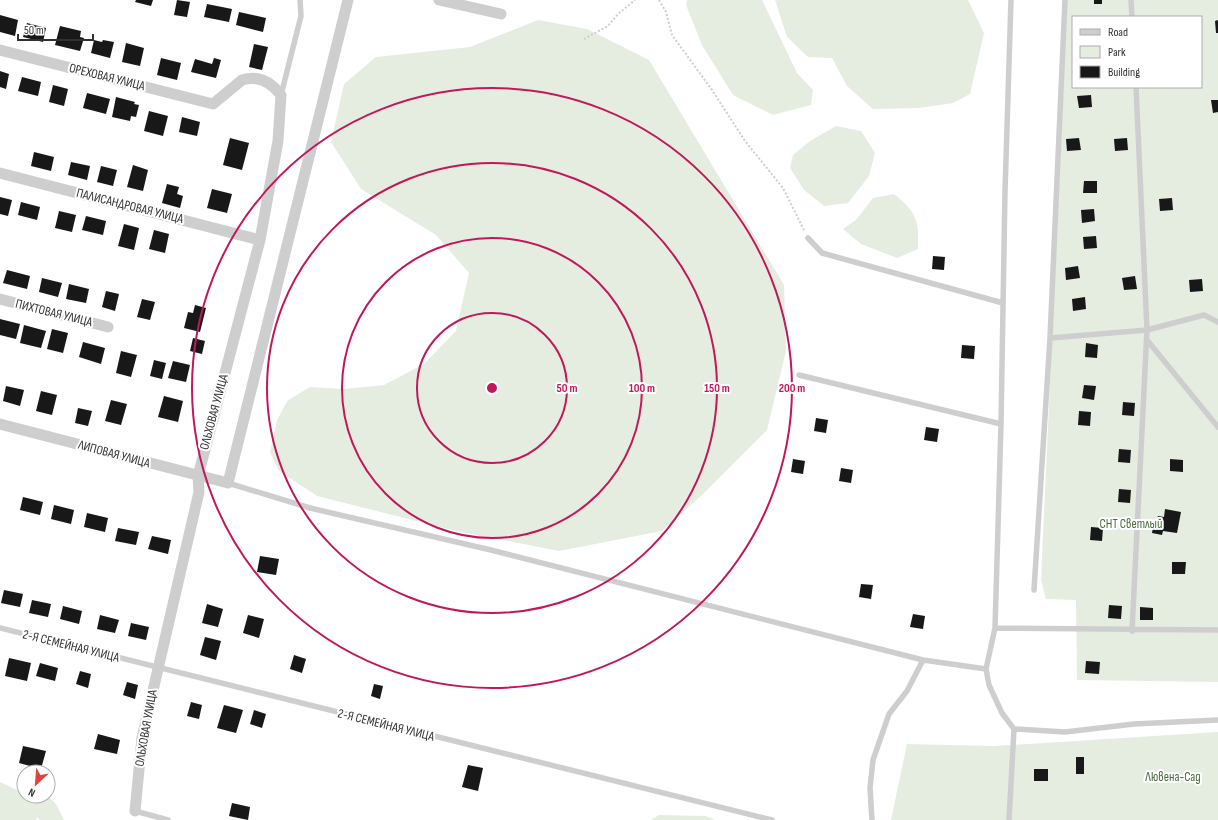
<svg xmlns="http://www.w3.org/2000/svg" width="1218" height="820" viewBox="0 0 1218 820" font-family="'Sofia Sans Condensed',sans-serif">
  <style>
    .green { fill: #e5ede0; fill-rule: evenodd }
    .building { fill: #181818 }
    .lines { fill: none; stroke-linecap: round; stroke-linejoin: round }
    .path { stroke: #cecece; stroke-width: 2; stroke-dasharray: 2 2; stroke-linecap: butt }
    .service { stroke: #cecece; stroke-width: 5.5 }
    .minor { stroke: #cecece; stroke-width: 11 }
    .ring { fill: none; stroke: #c2185b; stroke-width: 2 }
    .labels { text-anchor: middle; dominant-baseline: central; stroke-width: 4; stroke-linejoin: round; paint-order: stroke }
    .street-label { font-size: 13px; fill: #313131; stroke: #fff }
    .park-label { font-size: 13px; fill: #4f6b40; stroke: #fff }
    .centre { fill: #c2185b; stroke: #fff; stroke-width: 2 }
    .ring-label { font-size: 12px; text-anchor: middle; font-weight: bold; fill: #c2185b; stroke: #fff; stroke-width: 4; stroke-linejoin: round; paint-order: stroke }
  </style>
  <rect width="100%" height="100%" fill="#fff"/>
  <path class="green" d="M687,0H762L797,73L813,90L811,105L773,115L733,95L702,45L686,5Z
    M775,0H968L984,33L970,94L953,103L919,108L873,109L847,86L832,58L808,57L787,37Z
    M1062,0H1218V682L1077,680L1076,600L1046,599L1041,580L1064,75ZM1073,17H1201V87H1073Z
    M538,20L587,29L649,60L784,285L786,351L767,430L702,495L662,531L559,551L456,531L317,496L279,471L270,452L277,420L288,400L310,387L344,389L384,385L424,364L456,331L469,273L436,235L361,189L331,142L344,84L376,57L470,47Z
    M836,126L861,131L875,153L869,176L848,203L824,206L804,190L790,168L793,155L810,141Z
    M894,194C917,213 919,220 918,249L897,258L861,244L843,229L856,220L873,198Z
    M1218,732V820H891L907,744L994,746Z
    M0,782L17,790H24V796C52,796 52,794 64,820H40L37,817L36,820H0Z
    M659,815L706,816L715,820H651Z"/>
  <path class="building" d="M136,0H153L151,6L135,2Z
    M177,0L190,2L187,17L174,15Z
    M1094,0H1102V4H1094Z
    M207,4L232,9L229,22L204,17Z
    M239,12L266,18L263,32L236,25Z
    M0,15L18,20L15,36L0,32Z
    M1218,20V33H1216L1215,21Z
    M27,23L46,28L43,42L23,37Z
    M60,26L81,31L80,37L84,38L80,51L55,45Z
    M94,40L102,42L103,40L114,42L110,58L91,53Z
    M126,43L144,48L140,66L122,62Z
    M254,44L268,47L262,70L249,67Z
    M161,58L181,63L177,80L157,75Z
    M214,58L221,60L216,78L191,72L195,59L212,64Z
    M0,71L9,74L6,89L0,87Z
    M22,77L41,82L38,96L18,91Z
    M53,85L68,89L64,106L49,102Z
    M87,93L110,99L106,114L83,108Z
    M1091,95L1092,107L1079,108L1077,96Z
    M116,97L135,102L134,104L139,105L136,117L131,116L130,121L112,117Z
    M1211,100H1218V112L1213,113Z
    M149,111L168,116L163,136L144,131Z
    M182,117L200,122L197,136L179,132Z
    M230,138L249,143L242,170L223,165Z
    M1079,138L1081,150L1067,151L1066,139Z
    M1127,138L1128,150L1115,151L1114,139Z
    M34,152L54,157L51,171L31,166Z
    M71,162L90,166L87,180L68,175Z
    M133,165L148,170L143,191L127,187Z
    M101,166L117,170L113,186L97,182Z
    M1084,181H1097V193H1083Z
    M167,184L179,187L177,194L183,196L180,208L162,203Z
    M212,189L232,194L227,213L207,208Z
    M0,197L12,200L8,216L0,214Z
    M1172,198L1173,210L1160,211L1159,199Z
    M21,202L40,207L37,220L18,215Z
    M1094,209L1095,221L1082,223L1081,210Z
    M59,211L76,215L72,232L55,228Z
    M86,216L106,221L103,235L82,230Z
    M124,224L139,228L134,250L118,246Z
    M154,230L169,234L165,253L149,249Z
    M1096,236L1097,248L1084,249L1083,237Z
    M933,256L945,257L944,270L932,269Z
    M1078,266L1080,278L1066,280L1065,268Z
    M7,270L30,276L27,289L3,283Z
    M1135,276L1137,289L1124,290L1122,278Z
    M42,278L62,283L58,297L39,292Z
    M1202,279L1203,291L1190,292L1189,280Z
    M69,284L89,289L86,303L66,299Z
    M106,291L119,294L115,311L102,307Z
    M1085,297L1086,309L1073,311L1072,299Z
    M142,299L155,302L150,320L137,317Z
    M195,305L206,308L200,332L184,328L188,312L193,313Z
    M0,319L20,324L16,339L0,335Z
    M24,325L46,331L41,348L20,343Z
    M52,329L68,333L63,353L47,349Z
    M193,338L205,341L202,354L190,351Z
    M83,342L105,348L101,364L79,357Z
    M1086,343L1098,345L1097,358L1085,357Z
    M962,345L975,346L974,359L961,358Z
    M121,351L137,355L131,377L116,373Z
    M154,360L166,363L162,379L150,376Z
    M173,361L190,365L186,382L168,378Z
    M1084,385L1096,386L1094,400L1082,398Z
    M6,386L24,390L20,406L3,401Z
    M41,391L57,395L52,415L36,411Z
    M164,396L183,401L178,422L158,417Z
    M111,400L127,404L121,425L105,421Z
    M1123,402L1135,403L1134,416L1122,415Z
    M78,408L92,411L88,426L75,423Z
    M1079,411L1091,412L1090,426L1078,425Z
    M816,418L828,420L826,433L814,431Z
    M926,427L939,429L937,442L924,440Z
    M1119,449L1131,450L1130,463L1118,462Z
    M793,459L805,461L803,474L791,472Z
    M1170,459L1183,460V472L1170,471Z
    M841,468L853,470L851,483L839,481Z
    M1119,489L1131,490L1130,503L1118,502Z
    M23,497L43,502L40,515L20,510Z
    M54,505L74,510L71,524L51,519Z
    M1165,509L1181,512L1177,533L1163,531L1162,535L1152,533L1154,521L1156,522L1158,516L1164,517Z
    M87,513L108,518L105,532L84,527Z
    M1091,527L1103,528L1102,541L1090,540Z
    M118,528L139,532L136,545L115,541Z
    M152,536L171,540L168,554L148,549Z
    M260,556L279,559L276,575L257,572Z
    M1172,562H1186L1185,574H1172Z
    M861,584L873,585L871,599L859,597Z
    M4,590L23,594L20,607L1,603Z
    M32,600L51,604L48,617L29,613Z
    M207,604L223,609L218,627L202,623Z
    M1109,605L1122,606L1121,619L1108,618Z
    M63,606L82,611L79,624L60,619Z
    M1140,607L1153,608V620H1140Z
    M913,614L925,616L923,629L910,627Z
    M100,615L119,620L115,633L97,629Z
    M248,615L264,619L259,638L243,633Z
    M131,623L149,627L146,640L128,636Z
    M205,637L221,641L216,660L200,655Z
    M294,655L306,659L302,673L290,669Z
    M9,658L31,663L27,681L5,676Z
    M1086,661L1100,662L1099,674L1085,673Z
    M40,663L58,668L55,681L36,676Z
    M80,671L91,674L88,688L76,684Z
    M127,682L138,685L135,699L123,695Z
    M374,684L383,686L380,699L371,696Z
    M191,702L202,705L199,719L187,716Z
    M224,705L243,710L236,733L217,728Z
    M254,710L266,714L262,728L250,724Z
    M98,734L120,740L117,754L94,749Z
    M23,746L46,751L41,769L19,763Z
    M1076,757H1084V774H1076Z
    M468,765L483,768L478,791L462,787Z
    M1034,769H1048V781H1034Z
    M232,803L250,807L248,820L229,816Z"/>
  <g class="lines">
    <path class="path" d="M659,0L666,12L672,35L712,90L745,141L783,188L805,232
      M584,39L608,26L618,14L635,0"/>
    <path class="service" d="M1131,0L1132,17
      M281,95L301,16L300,0
      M808,238L822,253L1003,303
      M1050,338L1065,0
      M1147,340L1218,427
      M799,375L1001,424
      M228,483L310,508L491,550L923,660L986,669
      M1034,590L1050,338L1147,330L1204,315L1218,322
      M0,628L772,820
      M995,628L1218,630
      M1132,631L1147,330L1136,87
      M1014,729L1065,732L1134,724L1218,720
      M135,811L168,820
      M872,820L870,788L873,760L889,714L907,691L923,660
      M1009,820L1014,729L1002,713L989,685L986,669L995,628L1001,424L1005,191L1011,0"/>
    <path class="minor" d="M439,0L501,14
      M0,50L213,104L242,80C258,75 271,82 281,95L278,141L260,240L198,476L199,492L142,738L135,811
      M0,173L260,240
      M0,299L108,327
      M0,424L228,483L348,0"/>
  </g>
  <g class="ring">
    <circle cx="492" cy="388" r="75"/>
    <circle cx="492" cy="388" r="150"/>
    <circle cx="492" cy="388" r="225"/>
    <circle cx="492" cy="388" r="300"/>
  </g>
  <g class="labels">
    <g class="street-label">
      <text transform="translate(107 77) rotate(14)">ОРЕХОВАЯ УЛИЦА</text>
      <text transform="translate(130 206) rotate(14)">ПАЛИСАНДРОВАЯ УЛИЦА</text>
      <text transform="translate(54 313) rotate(14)">ПИХТОВАЯ УЛИЦА</text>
      <text transform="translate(214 412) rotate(-75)">ОЛЬХОВАЯ УЛИЦА</text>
      <text transform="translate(114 454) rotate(15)">ЛИПОВАЯ УЛИЦА</text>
      <text transform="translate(71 646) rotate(14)">2-Я СЕМЕЙНАЯ УЛИЦА</text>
      <text transform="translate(386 725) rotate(14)">2-Я СЕМЕЙНАЯ УЛИЦА</text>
      <text transform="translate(146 728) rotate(-80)">ОЛЬХОВАЯ УЛИЦА</text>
    </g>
    <g class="park-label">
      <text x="1131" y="524">СНТ Светлый</text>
      <text x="1173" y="777">Лювена-Сад</text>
    </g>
  </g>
  <circle cx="492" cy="388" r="6" class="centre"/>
  <g class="ring-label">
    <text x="567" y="392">50 m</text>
    <text x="642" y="392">100 m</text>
    <text x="717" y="392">150 m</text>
    <text x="792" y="392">200 m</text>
  </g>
  <rect x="1072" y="16" width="130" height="72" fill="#ffffff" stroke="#adadad"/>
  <rect x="1080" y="29" width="20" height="6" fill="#cecece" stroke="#adadad"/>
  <text x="1108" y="36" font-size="12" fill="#313131">Road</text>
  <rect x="1080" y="46" width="20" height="12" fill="#e5ede0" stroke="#adadad"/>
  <text x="1108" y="56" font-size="12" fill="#313131">Park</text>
  <rect x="1080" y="66" width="20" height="12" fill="#181818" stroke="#adadad"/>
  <text x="1108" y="76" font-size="12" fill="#313131">Building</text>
  <g transform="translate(36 784) rotate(206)"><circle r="19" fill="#ffffff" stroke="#adadad"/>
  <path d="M0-3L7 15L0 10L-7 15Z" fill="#dc453e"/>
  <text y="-6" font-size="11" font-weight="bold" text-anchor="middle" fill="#313131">N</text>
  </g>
  <path d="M18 34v6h75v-6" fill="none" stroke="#313131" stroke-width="2"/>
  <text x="24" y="34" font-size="12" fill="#313131" stroke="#ffffff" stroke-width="3" paint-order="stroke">50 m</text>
</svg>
